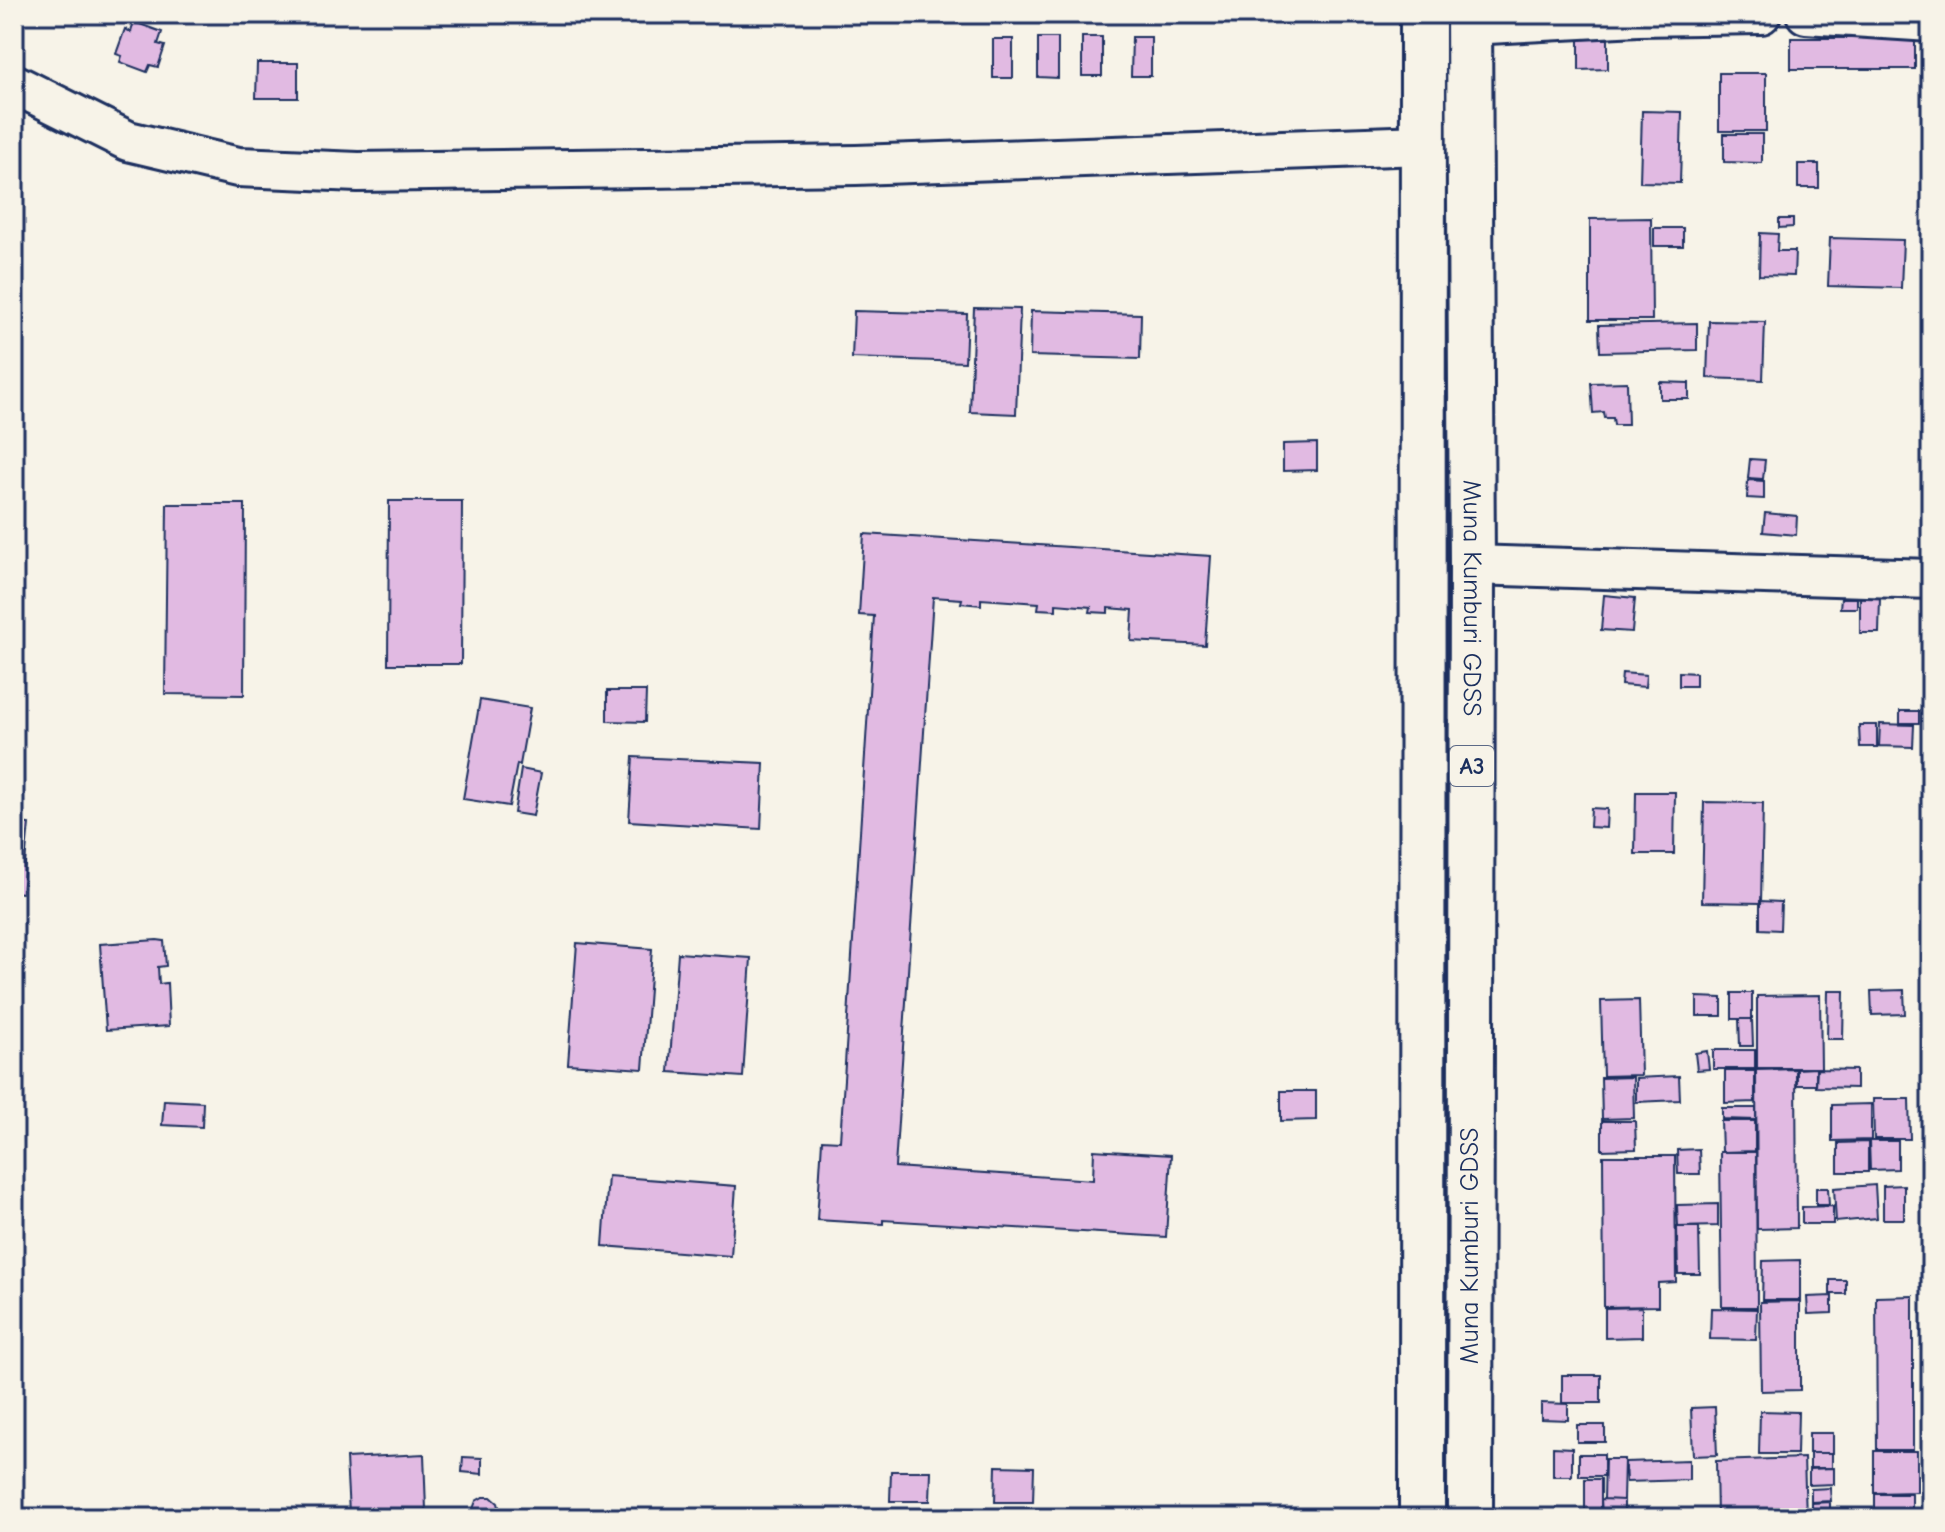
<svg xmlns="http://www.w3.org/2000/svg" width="1945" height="1532" viewBox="0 0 1945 1532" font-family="'Comic Neue',sans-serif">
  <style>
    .building { fill: #e1bae2; stroke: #1b2f5e; stroke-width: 2 }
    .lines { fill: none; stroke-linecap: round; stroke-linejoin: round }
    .street-casing { stroke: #1b2f5e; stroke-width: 44 }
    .highway-casing { stroke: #1b2f5e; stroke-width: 50 }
    .street { stroke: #f7f3e8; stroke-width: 38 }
    .highway { stroke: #f7f3e8; stroke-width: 44 }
    .labels { text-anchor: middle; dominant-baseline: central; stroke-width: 6; stroke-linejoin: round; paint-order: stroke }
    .shield { fill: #f7f3e8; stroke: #5d6a87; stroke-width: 2 }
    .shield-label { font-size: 24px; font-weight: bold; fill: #1b2f5e }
    .street-label { font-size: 26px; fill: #1b2f5e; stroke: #f7f3e8 }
  </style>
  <rect width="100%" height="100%" fill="#f7f3e8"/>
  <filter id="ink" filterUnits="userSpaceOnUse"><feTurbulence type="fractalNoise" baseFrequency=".0125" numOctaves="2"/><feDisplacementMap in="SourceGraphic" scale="16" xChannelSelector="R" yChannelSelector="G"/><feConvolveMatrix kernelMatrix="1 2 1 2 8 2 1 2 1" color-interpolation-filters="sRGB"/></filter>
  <g filter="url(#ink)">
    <path class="building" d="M134,22L162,32L158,44L165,46L158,67L150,65L147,72L120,62L122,56L116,54L125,29L131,32Z
      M1082,37H1102V76H1082Z
      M1132,37H1151V76H1131Z
      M1038,38H1058V78L1038,77Z
      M1791,38H1915V69H1791Z
      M993,39H1013V78H993Z
      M1579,39H1608V69L1579,70Z
      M257,63H298V98H256Z
      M1719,73H1766V131H1719Z
      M1642,111L1682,112L1680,183L1640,182Z
      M1724,134H1762V163L1724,162Z
      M1798,164H1819V188H1798Z
      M1651,218L1652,320H1590V219Z
      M1779,219H1793V227L1779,228Z
      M1654,228H1683V246H1654Z
      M1760,233L1778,234L1777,251H1795L1794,276L1759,275Z
      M1830,238L1903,240L1901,288L1828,286Z
      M974,308L1020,309L1016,414L970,412Z
      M854,311L967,314L965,362L852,358Z
      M1031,311L1141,314L1140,359L1030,356Z
      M1709,321L1765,322L1763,380L1707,378Z
      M1697,323V350L1600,352L1599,325Z
      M1627,382L1628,425H1614L1613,418H1605L1604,412L1593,413L1591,383Z
      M1660,382L1689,383V399H1660Z
      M1317,443V470L1283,471V444Z
      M1750,459L1765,460L1763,479L1748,478Z
      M1748,480L1764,481V499L1747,498Z
      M389,501H462L461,664H388Z
      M167,504H245L244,695L165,694Z
      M1765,513L1797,516L1796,535L1763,532Z
      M864,534L1211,556L1205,645L1131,641L1133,610L1108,608V613L1090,612L1091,607L1056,604V610L1038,609L1039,603L981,599V605L961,603L962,599L933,597L895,1167L1093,1180L1094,1150L1171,1155L1166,1237L883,1220V1224L817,1220L822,1140L840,1141L874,616L859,615Z
      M1604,595L1635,598L1632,632L1601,630Z
      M1860,597L1880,598L1879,633H1860Z
      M1841,598H1857V608H1840Z
      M1679,672L1696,673V686H1679Z
      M1622,673L1646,675L1645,687L1621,685Z
      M607,691H646L645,722L607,721Z
      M480,700L530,708L520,765L517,764L509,806L463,799Z
      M1900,711H1919V723H1900Z
      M1880,724L1914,725L1913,747L1879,746Z
      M1859,725H1877V747H1860Z
      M633,757L764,763L761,829L629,821Z
      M521,769L541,773L533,816L514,813Z
      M1636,792H1675L1674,854H1635Z
      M1704,802L1763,803L1761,903L1702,902Z
      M1591,808L1607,809L1606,828L1590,827Z
      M14,822L29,824L22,893L14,892Z
      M1760,901L1781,902L1780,930L1760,929Z
      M157,940L164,941L166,966L158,967L159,984L167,983L169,1026L106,1030L100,944Z
      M577,943L652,949L643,1069L568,1064Z
      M678,953L751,958L743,1077L669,1072Z
      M1904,990L1905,1014L1872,1015L1871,991Z
      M1828,991H1844L1843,1039H1827Z
      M1732,993H1752V1019H1732Z
      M1820,995L1821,1068H1757V996Z
      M1697,997L1722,998V1016H1697Z
      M1639,1000L1641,1075L1603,1076L1601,1001Z
      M1739,1019H1752L1753,1046H1740Z
      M1713,1050H1755V1069H1713Z
      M1707,1051L1709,1069L1697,1070L1695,1053Z
      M1816,1068V1085H1797V1069Z
      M1796,1069L1797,1228L1757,1229L1756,1070Z
      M1817,1069L1856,1070V1088L1816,1087Z
      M1725,1071H1755V1102L1725,1103Z
      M1679,1076L1680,1100L1636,1102V1078Z
      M1633,1077L1634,1118L1602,1119L1601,1078Z
      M1281,1091H1316V1120L1281,1121Z
      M1873,1099H1909L1910,1139H1874Z
      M164,1100L203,1102L202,1127L162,1125Z
      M1871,1104V1140L1832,1141V1105Z
      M1722,1108H1756V1120L1722,1119Z
      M1602,1121H1635L1636,1149L1602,1150Z
      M1721,1121H1755V1151L1722,1152Z
      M1869,1141H1898V1169L1870,1170Z
      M1868,1142V1172H1838V1143Z
      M1699,1149L1700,1174H1678L1677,1150Z
      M1720,1152H1756L1757,1307H1722Z
      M1603,1156H1675L1676,1282L1658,1283V1306L1604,1307Z
      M608,1176L736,1186L731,1256L603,1246Z
      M1875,1185L1877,1218L1836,1222L1834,1188Z
      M1904,1185V1219H1883V1186Z
      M1816,1188H1828L1829,1205H1816Z
      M1718,1204V1226L1678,1227L1677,1205Z
      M1833,1206V1224H1802V1207Z
      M1677,1227H1699L1700,1274H1678Z
      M1800,1260V1300H1762L1763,1261Z
      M1830,1280H1846V1294H1830Z
      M1832,1296V1313L1808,1314L1807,1297Z
      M1913,1296V1450H1877L1876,1297Z
      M1800,1301V1390L1761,1391L1760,1302Z
      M1642,1307V1337L1605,1338V1308Z
      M1711,1308L1757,1309L1756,1340L1710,1339Z
      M1562,1375H1601V1403H1562Z
      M1541,1403L1568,1404V1420L1541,1419Z
      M1715,1407L1717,1455L1693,1456L1691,1408Z
      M1760,1411L1798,1412L1797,1454H1759Z
      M1577,1425H1605V1442H1577Z
      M1809,1433H1833V1453H1809Z
      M1553,1447L1572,1448V1476H1553Z
      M1874,1451H1917V1492L1874,1493Z
      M1810,1453H1832V1468H1810Z
      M424,1454L426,1510L349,1513L346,1458Z
      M1579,1454H1604V1476H1579Z
      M463,1457L482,1458V1474L462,1472Z
      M1804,1458L1806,1518H1717L1716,1461Z
      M1605,1459H1624L1623,1500L1604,1499Z
      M1689,1460V1480L1626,1482L1625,1462Z
      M996,1466L1034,1467L1033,1502H995Z
      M1834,1468V1484L1809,1485V1469Z
      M891,1471H931L930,1501H890Z
      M1585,1479H1601V1513H1585Z
      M1830,1488L1831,1501L1811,1502V1489Z
      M1875,1494H1912V1518H1875Z
      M483,1497H491L498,1503L500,1511L497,1518L474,1517L473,1509L476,1501Z
      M1601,1499L1624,1500V1514H1602Z
      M1830,1502V1514H1812V1503Z
      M1599,1514H1625V1518H1599Z"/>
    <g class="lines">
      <g class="street-casing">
        <path id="street" d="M1806,14L1931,22
          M1469,25L1638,16L1761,14
          M14,84L128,141L238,167L358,172L856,165L1423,145
          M1472,565L1931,579"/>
      </g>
      <g class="highway-casing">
        <g id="highway">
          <path id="s1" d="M1469,14L1472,565L1470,1518"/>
          <path d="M1422,1518L1423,14"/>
        </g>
      </g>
      <use href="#street" class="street"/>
      <use href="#highway" class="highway"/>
    </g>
  </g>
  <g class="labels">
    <rect class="shield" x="1450" y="746" width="44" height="40" rx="6"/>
    <g class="shield-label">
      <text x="1472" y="766">A3</text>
    </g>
    <g class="street-label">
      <text stroke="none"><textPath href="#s1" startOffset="584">Muna Kumburi GDSS</textPath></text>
      <text transform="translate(1470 1246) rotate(-90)">Muna Kumburi GDSS</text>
    </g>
  </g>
  <rect width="1945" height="1532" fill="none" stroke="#f7f3e8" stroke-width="48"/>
  <rect x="24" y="24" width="1897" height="1484" fill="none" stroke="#1b2f5e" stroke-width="3" filter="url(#ink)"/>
</svg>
